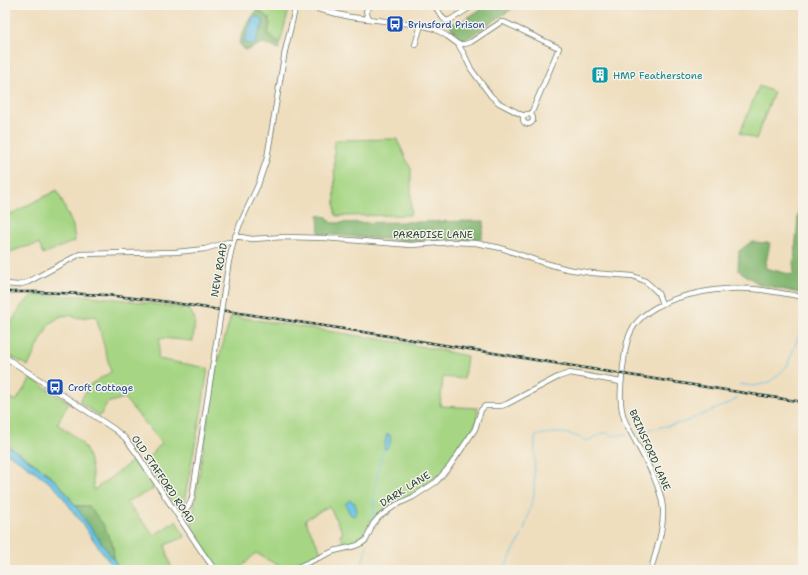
<svg xmlns="http://www.w3.org/2000/svg" width="808" height="575" viewBox="0 0 808 575" font-family="'Shantell Sans',sans-serif">
  <style>
    .green { fill: #a6d684; stroke: #628a5c }
    .forest { fill: #84b772; stroke: #527a53; fill-rule: evenodd }
    .water { fill: #69c4e7; stroke: #44808e }
    .lines { fill: none; stroke-linecap: round; stroke-linejoin: round }
    .stream { stroke: #69c4e7; stroke-width: 1 }
    .minor-casing { stroke: #687564; stroke-width: 6 }
    .minor { stroke: #fff; stroke-width: 4.5 }
    .rail-casing { stroke: #1f3d34; stroke-width: 2.5 }
    .rail { stroke: #f7f3e8; stroke-width: 1; stroke-dasharray: 3; stroke-linecap: butt }
    .minor-bridge-casing { stroke: #687564; stroke-width: 6; stroke-linecap: butt }
    .minor-bridge { stroke: #fff; stroke-width: 4.5 }
    .labels { text-anchor: middle; dominant-baseline: central; stroke-width: 3; stroke-linejoin: round; paint-order: stroke }
    .transit-label { font-size: 10px; fill: #164399; stroke: #f7f3e8; text-anchor: start }
    .culture-label { font-size: 10px; fill: #0d838f; stroke: #f7f3e8; text-anchor: start }
    .street-label { font-size: 10px; fill: #1f3d34; stroke: #f7f3e8 }
  </style>
  <rect width="100%" height="100%" fill="#f7f3e8"/>
  <filter id="ink" filterUnits="userSpaceOnUse"><feTurbulence type="fractalNoise" baseFrequency=".025" numOctaves="2"/><feDisplacementMap in="SourceGraphic" scale="8" xChannelSelector="R" yChannelSelector="G"/><feConvolveMatrix kernelMatrix="1 2 1 2 8 2 1 2 1" color-interpolation-filters="sRGB"/></filter>
  <filter id="wash" filterUnits="userSpaceOnUse"><feTurbulence type="fractalNoise" baseFrequency=".012" numOctaves="4" result="noise"/><feDisplacementMap in="SourceGraphic" scale="16" xChannelSelector="R" yChannelSelector="G"/><feGaussianBlur stdDeviation="0.9" result="paint"/><feColorMatrix in="noise" values="0 0 0 0 0 0 0 0 0 0 0 0 0 0 0 0 0 1.4 0 .05"/><feComposite in="paint" operator="in"/></filter>
  <g filter="url(#wash)">
    <rect width="100%" height="100%" fill="#efdebe"/>
    <path class="green" d="M259,5H290L280,43L268,34L270,24L269,18L257,10Z
      M759,86L774,92L756,139L740,133Z
      M396,138L411,169V214L409,215L337,216L335,213L334,142L336,140L394,139Z
      M57,190L73,226L75,241L43,254L39,244L21,248L5,254V217Z
      M32,295L90,296L125,300L189,309L195,319L193,341L160,338L158,359L208,368L202,408L184,502L175,507L145,461L162,443L124,398L107,403L100,416L79,402L91,384L111,372L96,316L76,318L70,315L61,316L49,324L28,366L5,353V333L23,303H25Z
      M231,316L405,343L467,356L464,379L443,377L440,406L478,408L477,421L470,433L454,458L438,476L424,487L379,513L371,520L367,530L363,538L359,541L356,544L351,545H344L340,535L343,533L329,506L305,520L322,554L305,561L282,568L256,553L238,570H221L213,563L195,534L192,526L195,501L215,372Z
      M31,378L69,403L57,424C66,430 78,437 85,448C92,460 92,477 94,490L135,459L154,489L126,502L154,535L176,521L185,537L165,545L172,570H121L114,560L113,545L89,506H75C70,498 65,490 58,483C43,468 23,456 5,444V409L10,398L16,401Z"/>
    <path class="forest" d="M487,5H518L463,41L448,24L461,22Z
      M257,10L269,18L270,24L268,34L280,43L279,49L262,43L250,49L245,50L239,43L246,26ZM253,17L262,29L258,34L257,40L248,32Z
      M803,203V294L759,284L738,270L739,251L751,242L770,243L765,268L793,275L799,206Z
      M318,215L327,217L332,223L484,221V225L481,239L410,241L319,234Z
      M75,506H89L103,524L113,545L114,560Z"/>
    <path class="water" d="M253,17H259L263,20V24L258,34L257,40L254,44L251,45L244,42Z
      M387,434L390,435C391,440 391,446 386,449H384L386,438Z
      M5,444L40,468L59,484L69,497L121,570H115L60,493C44,476 24,464 5,452Z
      M349,500L355,503L357,511L355,515L354,516L350,514L346,506V503Z"/>
    <g class="lines">
      <path class="stream" d="M740,385V384L754,386L770,382L778,375L787,366L803,325
        M636,432L682,423L730,403L736,399L737,397
        M372,523C374,517 373,511 374,504C375,487 377,464 385,449
        M524,530L534,495L535,439L536,436C545,433 562,432 572,435C577,436 582,439 587,441L603,433H607L612,436L627,434
        M361,570L367,544
        M502,570L507,563L522,535"/>
    </g>
  </g>
  <g filter="url(#ink)">
    <g class="lines">
      <g class="minor-casing">
        <path id="minor" d="M301,5L350,17L421,25L435,29L447,36L458,44L465,56L471,69L491,96L499,103L524,116
          M372,5L366,11L368,17L372,20
          M434,5L443,18L446,21L450,20L474,5
          M458,44H465L471,42L501,22H504L559,48L531,114
          M415,45L421,25
          M523 119a5 5 0 1 1 10 0a5 5 0 1 1-10 0Z
          M235,236L252,239L284,237L325,238L411,245L452,242L476,243L501,248L541,262L567,269L592,273L633,276L645,281L651,286L658,293L662,304
          M5,284L18,285L28,282L80,254L176,252L205,249L228,242L233,243
          M223,298L229,261L233,243L240,224L258,185L267,158L285,51L296,5
          M5,357L114,429L125,438L137,454L202,552L212,566L216,570
          M178,516C185,510 189,508 192,498L220,318
          M291,570L334,551L355,546L362,543L366,540L373,524L379,517L396,505L413,497L436,482L450,466L475,429L481,410L485,406H501L507,404L558,377L570,373L621,382
          M651,570C656,550 664,530 663,509C661,481 637,447 625,421C618,403 621,386 623,367C625,353 626,338 634,326C655,296 717,286 752,289C769,290 786,294 803,297"/>
      </g>
      <use href="#minor" class="minor"/>
      <g class="rail-casing">
        <path id="rail" d="M5,292H37L106,295L161,301L370,333L616,373L803,402"/>
      </g>
      <use href="#rail" class="rail"/>
      <g class="minor-bridge-casing">
        <path id="minor-bridge" d="M220,318L223,298"/>
      </g>
      <use href="#minor-bridge" class="minor-bridge"/>
    </g>
  </g>
  <defs>
    <g id="bus-square" transform="scale(0.9)"><rect x="-9" y="-9" width="18" height="18" rx="4" fill="#1a4fb4" stroke="#f7f3e8"/><path d="M-5-6H5V4H4V6H2V4H-2V6H-4V4H-5ZM-3.5-4V0h7V-4ZM-3.5 1.2v1.5H-2V1.2ZM2 1.2v1.5H3.5V1.2Z" fill="#fff"/></g>
    <g id="building-square" transform="scale(0.9)"><rect x="-9" y="-9" width="18" height="18" rx="4" fill="#0f9aa8" stroke="#f7f3e8"/><path d="M-4-6H4V6H1V3H-1V6H-4ZM-2.5-4.3h1.7v1.8h-1.7ZM.8-4.3h1.7v1.8H.8ZM-2.5-1h1.7V.8h-1.7ZM.8-1h1.7V.8H.8Z" fill="#fff"/></g>
  </defs>
  <g fill-rule="evenodd">
    <use href="#bus-square" x="395" y="24"/>
    <use href="#building-square" x="600" y="75"/>
    <use href="#bus-square" x="55" y="387"/>
  </g>
  <g class="labels">
    <g class="transit-label">
      <text x="408" y="24">Brinsford Prison</text>
      <text x="68" y="387">Croft Cottage</text>
    </g>
    <g class="culture-label">
      <text x="613" y="75">HMP Featherstone</text>
    </g>
    <g class="street-label">
      <text x="433" y="234">PARADISE LANE</text>
      <text transform="translate(219 270) rotate(-80)">NEW ROAD</text>
      <text transform="translate(650 450) rotate(66)">BRINSFORD LANE</text>
      <text transform="translate(163 479) rotate(56)">OLD STAFFORD ROAD</text>
      <text transform="translate(405 489) rotate(-32)">DARK LANE</text>
    </g>
  </g>
  <rect width="808" height="575" fill="none" stroke="#f7f3e8" stroke-width="20"/>
</svg>
